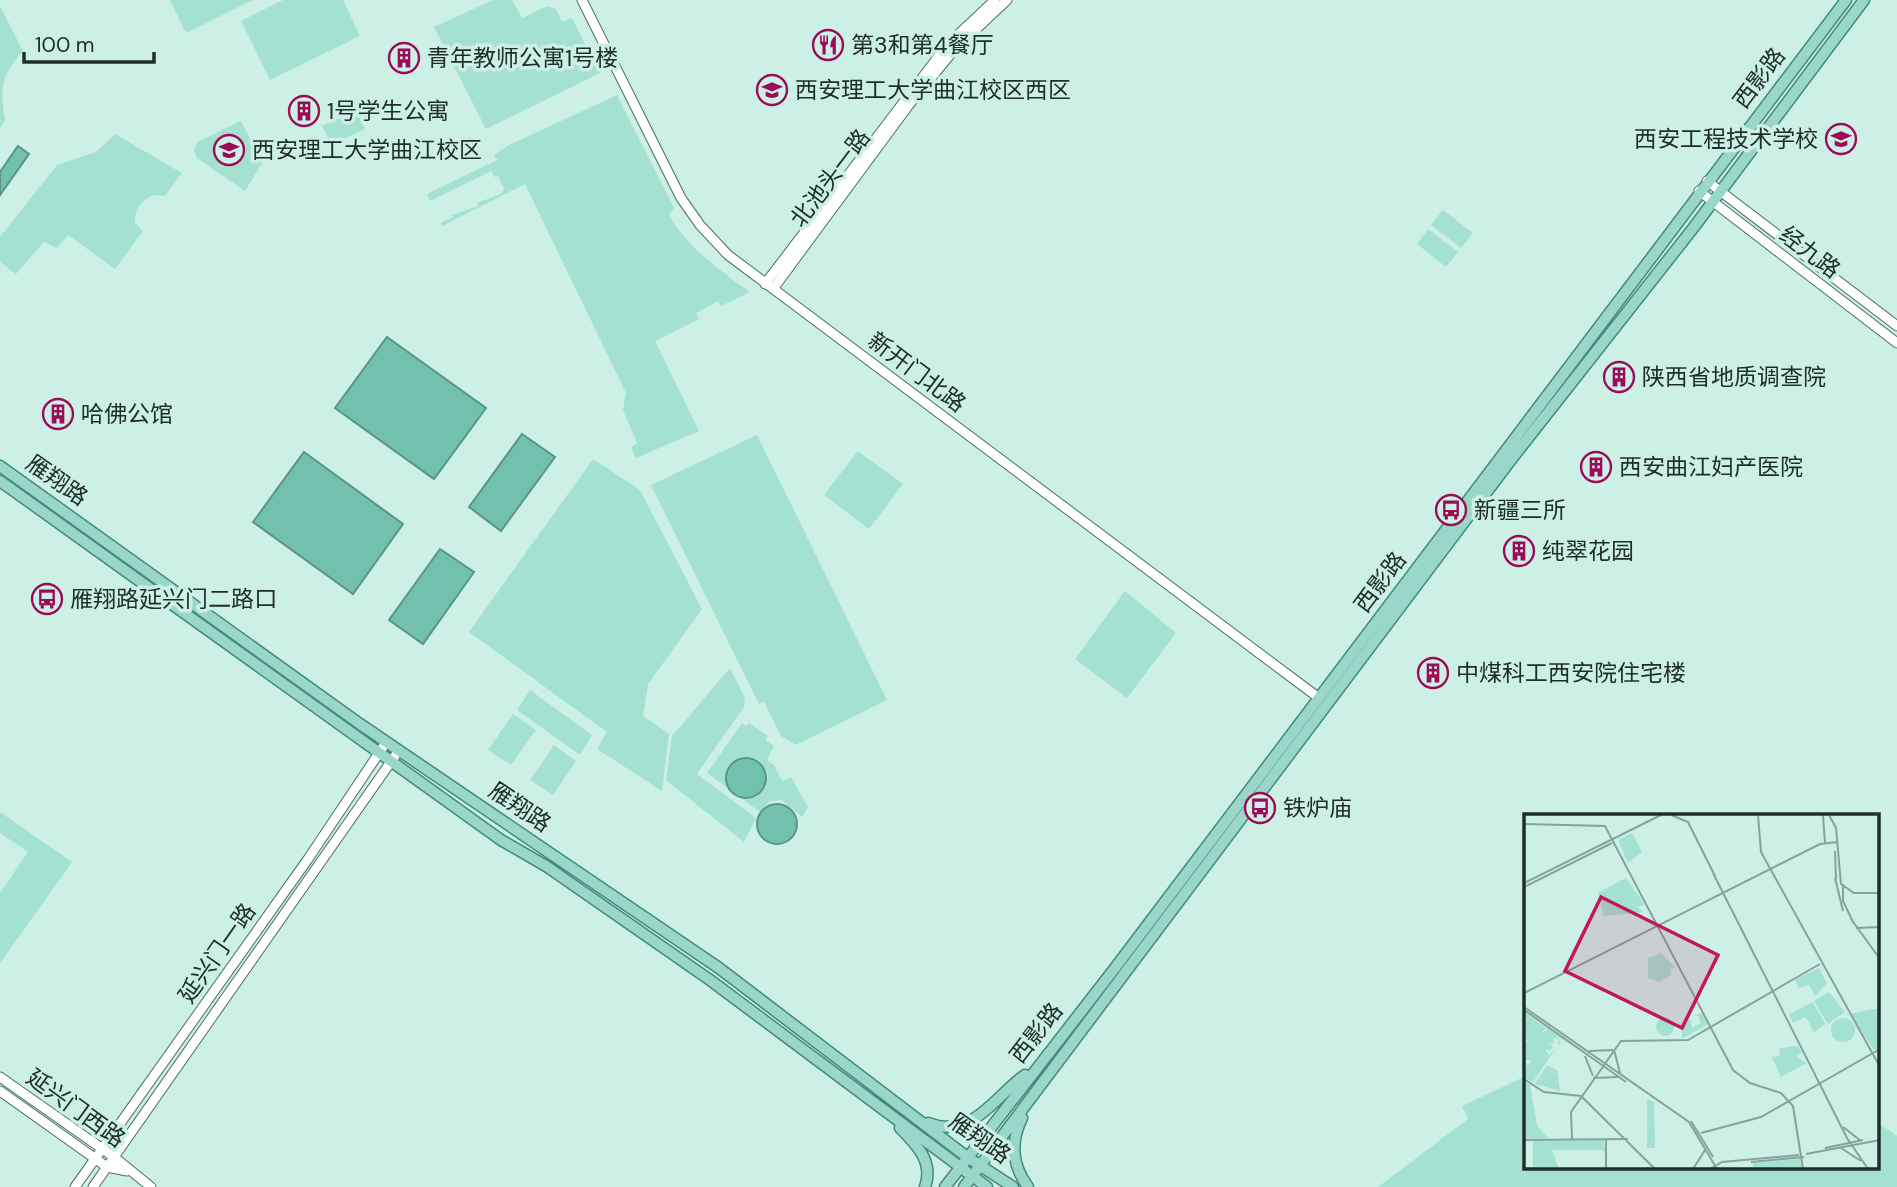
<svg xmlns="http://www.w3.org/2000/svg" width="1897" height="1187" viewBox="0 0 1897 1187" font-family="'DM Sans','Noto Sans SC',sans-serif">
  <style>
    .green { fill: #a4e1d1 }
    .water { fill: #71c1ae; stroke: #599587; stroke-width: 2 }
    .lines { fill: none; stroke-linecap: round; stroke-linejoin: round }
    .minor-casing { stroke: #4d6e66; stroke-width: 11 }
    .major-casing { stroke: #438a7b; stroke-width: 13 }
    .minor { stroke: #fff; stroke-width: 9 }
    .major { stroke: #9ad7ca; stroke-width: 10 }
    .labels { text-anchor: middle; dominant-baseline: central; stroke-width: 7; stroke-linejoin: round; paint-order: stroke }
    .poi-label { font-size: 23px; fill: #202e2b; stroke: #ccf0e6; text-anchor: start }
    .street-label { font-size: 23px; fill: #202e2b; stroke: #ccf0e6 }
    .inset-road { fill: none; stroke: #87a29b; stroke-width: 2 }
    .view { fill: #c2185b; fill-opacity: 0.15; stroke: #c2185b; stroke-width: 3.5 }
    .inset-edge { fill: none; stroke: #202e2b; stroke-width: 3.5 }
  </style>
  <rect width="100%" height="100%" fill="#ccf0e6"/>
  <path class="green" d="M170,0H253L186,33Z
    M283,0H343L360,36L270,80L241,21Z
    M493,0H512L522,18L547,6L556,9L562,22L572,18L600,73L486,129L434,27Z
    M0,6L23,51C0,77 0,88 5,121L0,128Z
    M617,95L674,208L669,215C688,248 719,270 750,292L721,306L718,301L696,313L699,319L655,341L699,431L636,458L631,447L637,443L623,410L626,393L525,184L442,226L441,223L453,217L452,215L478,206L477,203L501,194L504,189L498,176L494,177L491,171L430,201L427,194L497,160L494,155L507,146Z
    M356,110L365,129L332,145L322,126Z
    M241,121L262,163L245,191L197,158L194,150L197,142Z
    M115,134L182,173L165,196L153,195C141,201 134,209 135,223L143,231L115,269L68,235L57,248L44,242L16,274L0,262V237L57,165L96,152Z
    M1443,210L1473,233L1461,248L1431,225Z
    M1428,229L1458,252L1446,267L1417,244Z
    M757,435L887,700L796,745L781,736L764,702L759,704L651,485Z
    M858,451L903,484L869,529L824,495Z
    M593,459L640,490L702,609L648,684L643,716L669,734L662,791L597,749L607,732L469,632Z
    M1125,591L1176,633L1127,698L1075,659Z
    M730,668L745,698L744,707L697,774L756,818L744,842L666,780L672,736Z
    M530,690L592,735L580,755L517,710Z
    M513,714L536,730L511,765L488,750Z
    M742,723L746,726L749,723L768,736L765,740L774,746L767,760L774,765L782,781L791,777L808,807L802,817L782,800L770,801L760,812L742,799C759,799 770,789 767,771L757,759C736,753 720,768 729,789L707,773Z
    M554,745L576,761L553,795L530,780Z
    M0,812L72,862L0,963V893L28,852L0,833Z
    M1526,1076V1168H1878V1123L1897,1136V1187H1378L1468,1119L1462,1106Z"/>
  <path class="water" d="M18,146L29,154L0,195V172Z
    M387,337L486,408L434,479L335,408Z
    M522,434L555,457L501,531L469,507Z
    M304,452L403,524L353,594L253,522Z
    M440,549L474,572L423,644L389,620Z
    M726 778a20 20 0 1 1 40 0a20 20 0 1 1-40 0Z
    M757 824a20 20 0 1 1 40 0a20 20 0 1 1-40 0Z"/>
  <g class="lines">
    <g class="minor-casing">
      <path id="minor" d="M582,0L681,198L700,225L728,255L1319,698
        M1707,181L1897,326
        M1699,191L1897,343
        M765,284L948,44L995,0
        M773,289L908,106L954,50L1007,0
        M0,1077L114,1157L151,1187
        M0,1091L107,1167L127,1171
        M75,1187L308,859L383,747
        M93,1187L395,756"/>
    </g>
    <g class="major-casing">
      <path id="major" d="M0,466L360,724L719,968L967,1157L1013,1187
        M0,481L501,840L546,866L710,980L987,1187
        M1022,1118C1010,1143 1012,1165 1028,1187
        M928,1123C972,1140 994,1097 1025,1075
        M900,1128C917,1145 934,1162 925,1187
        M945,1187L1115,968L1846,0
        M964,1187L1510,461L1694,227L1864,0"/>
    </g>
    <use href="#minor" class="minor"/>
    <use href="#major" class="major"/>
  </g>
  <defs>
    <g id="restaurant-ring" transform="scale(1.575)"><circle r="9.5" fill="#ccf0e6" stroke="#9c0a58" stroke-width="1.5"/><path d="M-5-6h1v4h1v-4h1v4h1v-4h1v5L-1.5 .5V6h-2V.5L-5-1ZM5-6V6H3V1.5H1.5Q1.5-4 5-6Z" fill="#9c0a58"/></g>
    <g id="building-ring" transform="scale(1.575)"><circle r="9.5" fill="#ccf0e6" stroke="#9c0a58" stroke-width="1.5"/><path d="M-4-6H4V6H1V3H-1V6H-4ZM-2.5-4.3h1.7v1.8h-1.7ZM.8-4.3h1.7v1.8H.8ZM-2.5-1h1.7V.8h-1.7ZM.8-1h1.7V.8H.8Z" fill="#9c0a58"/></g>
    <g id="university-ring" transform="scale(1.575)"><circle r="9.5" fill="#ccf0e6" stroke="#9c0a58" stroke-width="1.5"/><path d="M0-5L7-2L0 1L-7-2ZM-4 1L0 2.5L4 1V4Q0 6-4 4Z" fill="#9c0a58"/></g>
    <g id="bus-ring" transform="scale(1.575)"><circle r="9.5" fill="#ccf0e6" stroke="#9c0a58" stroke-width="1.5"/><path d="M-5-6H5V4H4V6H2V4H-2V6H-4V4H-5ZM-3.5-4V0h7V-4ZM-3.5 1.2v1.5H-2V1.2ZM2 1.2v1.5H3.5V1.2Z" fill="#9c0a58"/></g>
  </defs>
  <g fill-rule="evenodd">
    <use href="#restaurant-ring" x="828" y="45"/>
    <use href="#building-ring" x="404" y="58"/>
    <use href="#university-ring" x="772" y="90"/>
    <use href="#building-ring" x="304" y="111"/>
    <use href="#university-ring" x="1841" y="139"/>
    <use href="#university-ring" x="229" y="150"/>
    <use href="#building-ring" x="1619" y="377"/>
    <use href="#building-ring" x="58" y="414"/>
    <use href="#building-ring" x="1596" y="467"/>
    <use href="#bus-ring" x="1451" y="510"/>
    <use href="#building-ring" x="1519" y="551"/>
    <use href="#bus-ring" x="47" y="599"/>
    <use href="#building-ring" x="1433" y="673"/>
    <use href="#bus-ring" x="1260" y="808"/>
  </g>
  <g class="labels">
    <g class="poi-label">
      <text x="851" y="45">第3和第4餐厅</text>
      <text x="427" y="58">青年教师公寓1号楼</text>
      <text x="795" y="90">西安理工大学曲江校区西区</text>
      <text x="327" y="111">1号学生公寓</text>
      <text x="1818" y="139" text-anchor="end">西安工程技术学校</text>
      <text x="252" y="150">西安理工大学曲江校区</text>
      <text x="1642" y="377">陕西省地质调查院</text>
      <text x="81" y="414">哈佛公馆</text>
      <text x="1619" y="467">西安曲江妇产医院</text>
      <text x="1474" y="510">新疆三所</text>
      <text x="1542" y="551">纯翠花园</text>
      <text x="70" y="599">雁翔路延兴门二路口</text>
      <text x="1456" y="673">中煤科工西安院住宅楼</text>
      <text x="1283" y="808">铁炉庙</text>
    </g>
    <g class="street-label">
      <text transform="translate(1759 78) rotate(-53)">西影路</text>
      <text transform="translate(830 178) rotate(-53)">北池头一路</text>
      <text transform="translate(1810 252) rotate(37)">经九路</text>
      <text transform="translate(917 372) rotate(37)">新开门北路</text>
      <text transform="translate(57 480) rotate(35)">雁翔路</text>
      <text transform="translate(1380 582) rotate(-53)">西影路</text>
      <text transform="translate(520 807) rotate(34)">雁翔路</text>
      <text transform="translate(217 953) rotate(-55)">延兴门一路</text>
      <text transform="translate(1036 1033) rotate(-52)">西影路</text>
      <text transform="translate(76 1108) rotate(36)">延兴门西路</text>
      <text transform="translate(980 1138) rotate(35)">雁翔路</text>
    </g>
  </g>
  <g transform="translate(1524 814)">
    <rect width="355" height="355" fill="#ccf0e6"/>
    <path d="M108,19L118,38L104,49L94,26ZM102,64L121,91L113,93L120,98L80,102L74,79ZM137,139L151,153L146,156L148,161L135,168L124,164V144ZM295,154L303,169L291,182L285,171L275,174L271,166ZM305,178L321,198L304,210L290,187ZM289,188L301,210L290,218L282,203L269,209L265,200ZM349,195H355V234L350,236L326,200ZM0,198L22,214L16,220L24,215L18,210L57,237L31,221L37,228L33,232L35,226L29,223L30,230L24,228L29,232L26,237L21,235L25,241L32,234L9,268L0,264V251H4L0,247L5,251L7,246H0V227H5L0,223V207L5,205H0ZM178,199L184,210L158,225V210L166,204L168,214L177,209L174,202H169ZM132 213a9 9 0 1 1 18 0a9 9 0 1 1-18 0ZM307 216a12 12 0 1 1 24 0a12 12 0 1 1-24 0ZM268,232L275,233L278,239L272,242L282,249L257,263L248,243L256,242L255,235ZM23,251L33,256L36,277L11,270ZM0,266L6,271L13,311L24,324L0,325ZM123,285L130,288L131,334H123ZM80,326L81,340L79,336H28L35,355H9V327ZM276,345L277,353L271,355H229V349Z" fill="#a4e1d1"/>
    <path class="inset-road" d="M147,1L164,8L191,62M234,1L237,38L356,253M299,1L301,30M305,1L312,14L317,70L330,79H356M0,10L81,12L209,256L226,269L257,279L269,292L279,355M311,37L312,65M189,59L323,324L344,355M311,64L319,97M0,69L137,1M319,70V87L329,108M0,73L88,29M327,105L356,145M332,114L356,113M0,179L296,30L314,28M0,193L165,308L193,355M0,196L102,268M90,236L96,259M65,237L89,236M61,242L69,262M69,264L94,263M0,265L20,278L57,282L131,355M167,307L189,343M319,313L337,327M177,319L237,303L356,235M48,325L47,298L97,227L164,226L296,150M0,326L104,325M301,334L339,326M317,334L337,347M282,340L356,326M227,348L280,343M82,355V325M169,355L181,336M186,355L198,348L275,341"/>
    <path class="view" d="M77,83L194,141L158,214L41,157Z"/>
    <rect width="355" height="355" class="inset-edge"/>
  </g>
  <path d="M24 52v10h130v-10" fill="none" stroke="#202e2b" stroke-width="3.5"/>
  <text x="35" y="52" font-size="21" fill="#202e2b" stroke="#ccf0e6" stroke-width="5" paint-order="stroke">100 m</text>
</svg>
